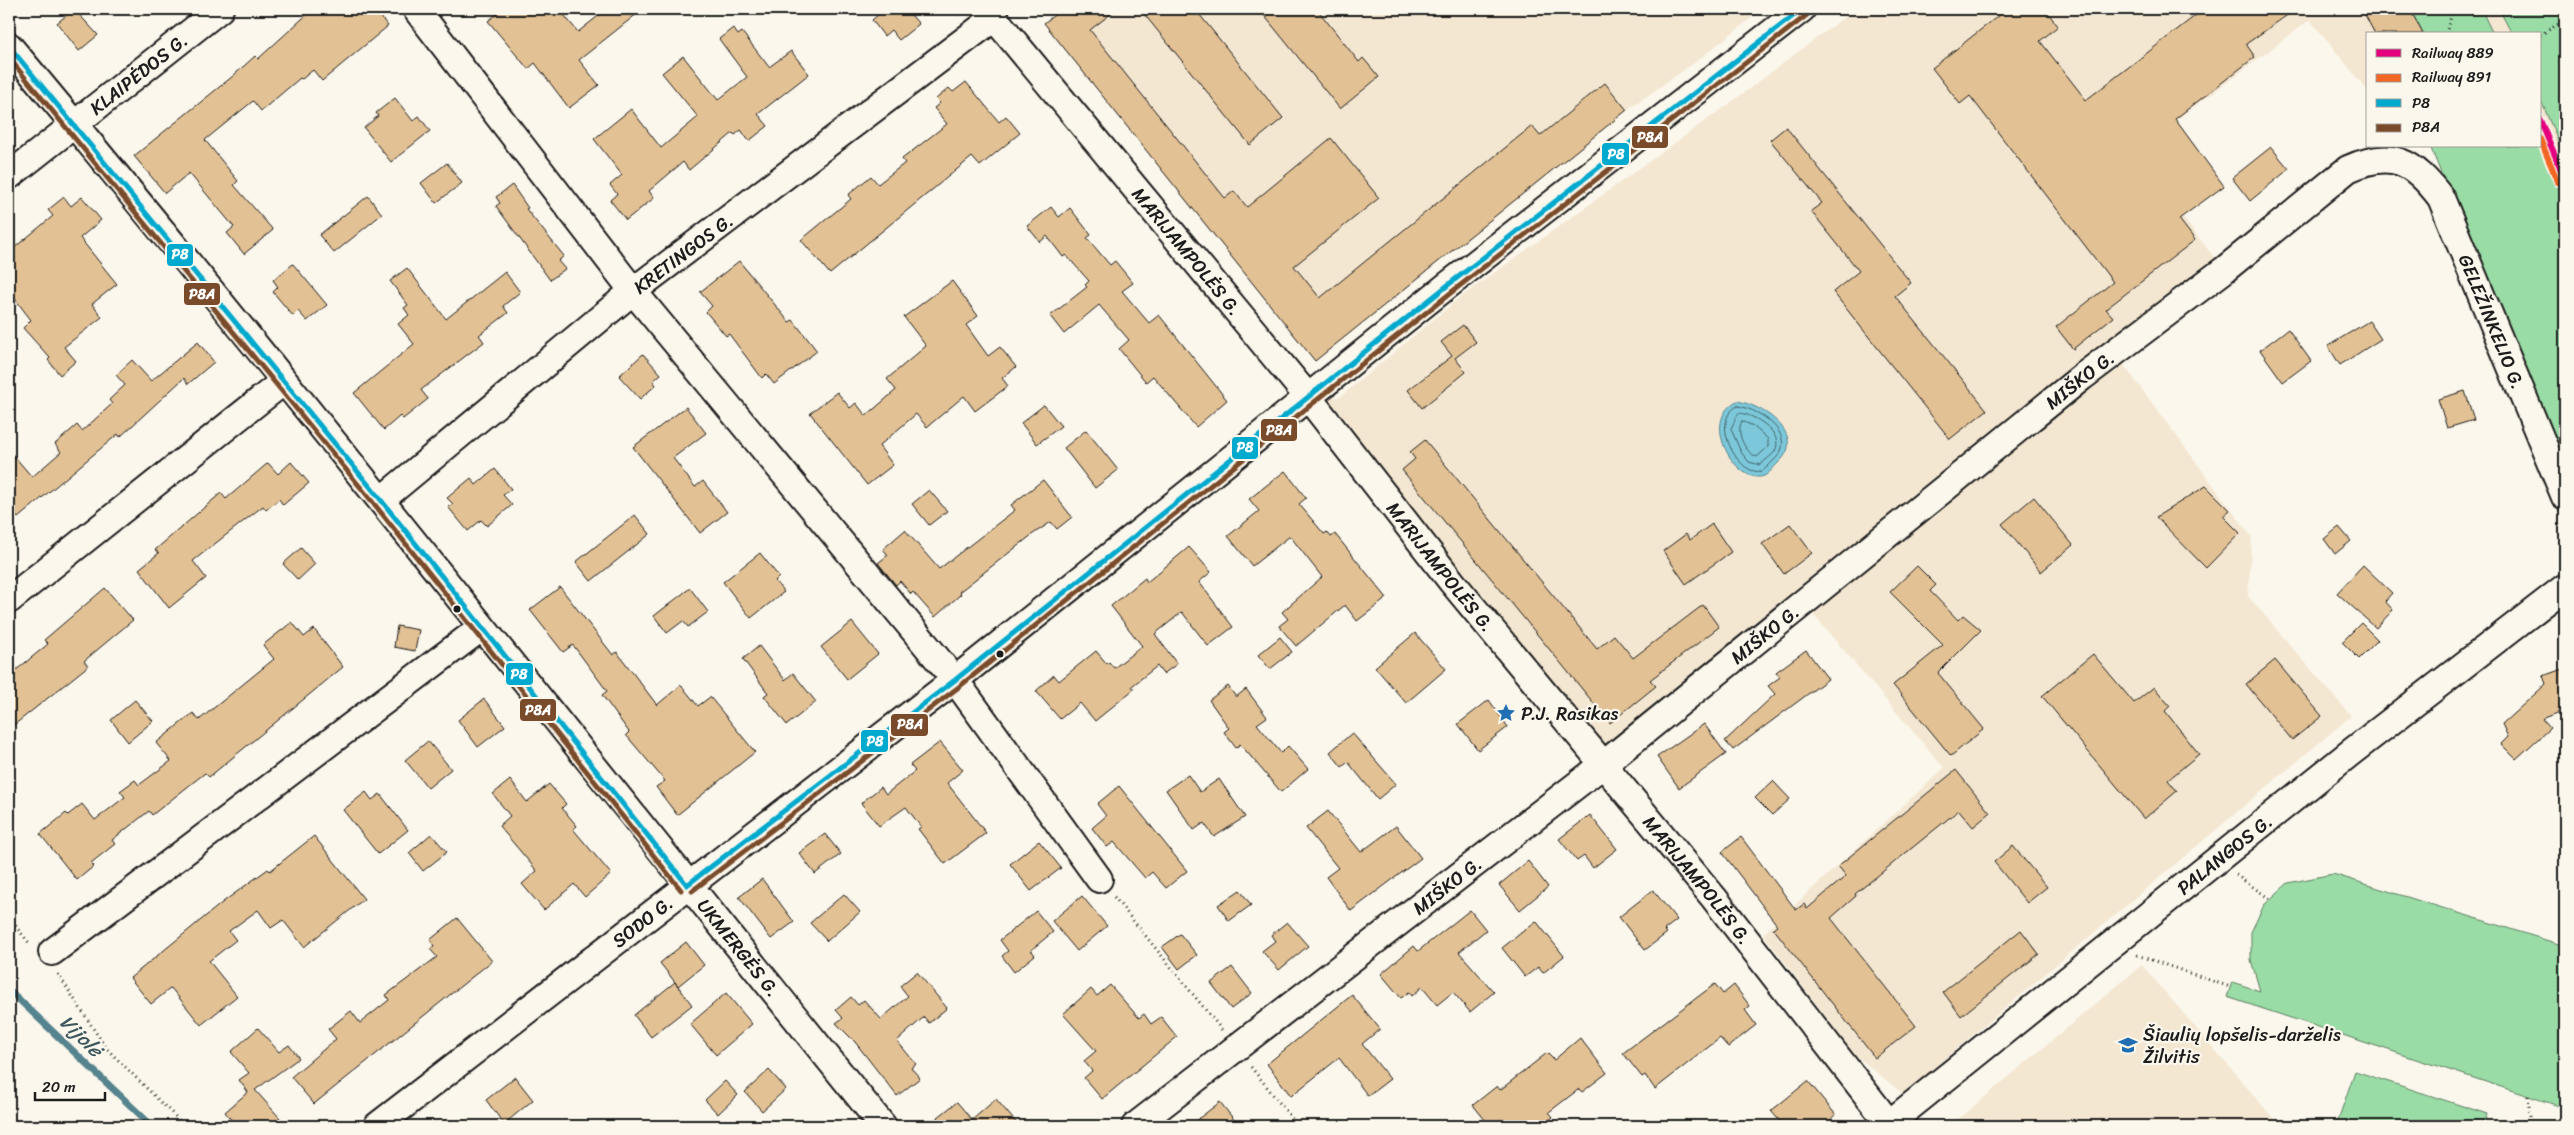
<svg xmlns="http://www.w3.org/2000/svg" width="2574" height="1135" viewBox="0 0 2574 1135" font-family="Sriracha,sans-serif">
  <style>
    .built { fill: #f4e7d2 }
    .green { fill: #9adca6; stroke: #5b7c61 }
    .water { fill: #7bc8da; stroke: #55838e }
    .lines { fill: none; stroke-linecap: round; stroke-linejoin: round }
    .shore { stroke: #426168; stroke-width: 1 }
    .stream { stroke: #55838e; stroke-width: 7 }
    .building { fill: #e2c194; stroke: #1c1c1c }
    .minor-casing { stroke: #1c1c1c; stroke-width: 30 }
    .path { stroke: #1c1c1c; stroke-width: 3; stroke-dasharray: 1 4; stroke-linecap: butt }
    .minor { stroke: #fbf7ec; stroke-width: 26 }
    .bus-1-casing { stroke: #fbf7ec; stroke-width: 9 }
    .bus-2-casing { stroke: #fbf7ec; stroke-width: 9 }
    .bus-1 { stroke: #00a9ce; stroke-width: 5 }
    .bus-2 { stroke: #7a4b2a; stroke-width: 5 }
    .rail-1-casing { stroke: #fbf7ec; stroke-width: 10 }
    .rail-2-casing { stroke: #fbf7ec; stroke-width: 10 }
    .rail-1 { stroke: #e5007d; stroke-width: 6 }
    .rail-2 { stroke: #f26522; stroke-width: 6 }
    .bus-dot { fill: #1c1c1c; stroke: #fbf7ec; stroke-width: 2 }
    .labels { text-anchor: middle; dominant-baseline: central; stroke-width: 4.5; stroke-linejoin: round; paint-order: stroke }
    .street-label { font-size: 19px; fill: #1c1c1c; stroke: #fbf7ec }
    .poi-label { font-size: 19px; fill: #1c1c1c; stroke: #fbf7ec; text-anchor: start }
    .water-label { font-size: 20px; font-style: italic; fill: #3d585e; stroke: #fbf7ec }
    .line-badge { stroke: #fbf7ec; stroke-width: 2 }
    .badge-label { font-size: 14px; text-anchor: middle; font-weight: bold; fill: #fff }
  </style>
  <rect width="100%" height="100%" fill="#fbf7ec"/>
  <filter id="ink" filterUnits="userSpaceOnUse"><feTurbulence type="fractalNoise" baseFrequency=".02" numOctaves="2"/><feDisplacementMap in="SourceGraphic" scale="10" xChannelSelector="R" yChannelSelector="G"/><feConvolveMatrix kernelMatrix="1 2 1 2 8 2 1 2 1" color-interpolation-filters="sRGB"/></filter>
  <g filter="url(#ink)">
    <path class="built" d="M1062,9H1763L1694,63L1627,110L1315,361L1044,23Z
      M1855,9H2410L2423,34H2368V91L2310,20L2132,153L2224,270L1604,764L1308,397H1340L1458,299L1729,104Z
      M2481,9H2499L2512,34H2493Z
      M2540,98L2565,158V202L2540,142Z
      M2123,364L2252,537L2248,596L2351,716L1903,1094L1854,1054L1763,934L1944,768L1811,612Z
      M2142,965L2280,1126H1950Z"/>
    <path class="green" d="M2410,9H2481L2493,34H2423Z
      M2499,9H2559L2565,23V158L2540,98V34H2512Z
      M2540,142L2565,202V478L2430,146H2540Z
      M2333,874L2565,946V1108L2227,997L2232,982L2260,991L2251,960V932L2264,905L2288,883Z
      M2355,1071L2487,1114L2483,1126H2336Z"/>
    <path class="water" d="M1737,401C1763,405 1809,436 1778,463C1774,467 1769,474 1764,476C1737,486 1698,421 1737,401Z"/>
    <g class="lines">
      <path class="shore" d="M1738,406C1763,410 1800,438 1773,461C1769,465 1765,470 1761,471C1738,477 1708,419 1738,406Z
        M1739,413C1754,414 1785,433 1775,451C1772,456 1764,461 1760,465L1749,462L1741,452L1731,429Z
        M1742,421L1753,426L1768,439V447L1757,457C1745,453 1735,432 1742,421Z"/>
      <path class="stream" d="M9,990L152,1126"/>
    </g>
    <path class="building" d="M74,9L98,35L79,51L57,23Z
      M313,9H374L388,26L322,81L313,70L302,79L300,78L261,111L253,101L205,140L238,181L234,185L273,230L244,254L227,233L234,227L189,173L165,193L134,156L233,76L255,56L258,59Z
      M503,9H559L578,32L607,9H643L579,60L599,85L569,108L535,63L528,69L488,21Z
      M885,9H906L919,24L899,40L891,30L884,36L872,20Z
      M1062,9H1117L1090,30L1225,198L1234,191L1247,207L1331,138L1379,198L1294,266L1320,298L1532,126L1540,136L1605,83L1627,110L1315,361L1044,23Z
      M1140,9H1195L1283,118L1250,145Z
      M1259,9H1317L1359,62L1363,58L1379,77L1340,109Z
      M2007,9H2045L2058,26L2040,41L2086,100L2204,9H2296L2246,44L2255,57L2175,119L2224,186L2179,219L2195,240L2106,309L2113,317L2073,349L2056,327L2113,282L1970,96L1960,104L1932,68Z
      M2362,9H2410L2423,34H2375Z
      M733,28L738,35L742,32L769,67L791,51L809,74L758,114L768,126L749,141L741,130L735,135L733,133L689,170L683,162L649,191L654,198L626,220L610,200L617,194L610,185L622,175L594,139L631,109L661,148L698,117L662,73L683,56L718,100L747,77L719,39Z
      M966,82L999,122L1006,116L1020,133L980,166L972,157L830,274L801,240L851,199L848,195L871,176L878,184L905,163L902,159L947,124L934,108L940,103L936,99L949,88L953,92Z
      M395,98L413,121L419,116L430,131L391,162L364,128L378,116L376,113Z
      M1786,127L1911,283L1895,296L1987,410L1950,439L1833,292L1859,271L1811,211L1822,203L1770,140Z
      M2271,147L2289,169L2250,201L2232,178Z
      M447,163L462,183L436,203L421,183Z
      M512,185L528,208L526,209L564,256L558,261L565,269L550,280L496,206L500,203L496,197Z
      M368,196L382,214L334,253L319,235Z
      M64,197L71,206L82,197L101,220L80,238L117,284L92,304L102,317L64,347L76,361L60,375L48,360L50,358L23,328L31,320L9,291V252L53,216L48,210Z
      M1051,207L1059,217L1070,208L1091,235L1087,238L1110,265L1115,261L1133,283L1122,291L1149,323L1159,315L1227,400L1196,427L1153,376L1146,382L1119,349L1129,340L1099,305L1064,334L1050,316L1087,287L1085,285L1089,281L1066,255L1063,257L1047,236L1040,242L1027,226Z
      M739,261L789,322L793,320L817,351L774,384L766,374L762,378L729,334L726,336L706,312L712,306L700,292Z
      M293,264L327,305L307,321L298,311L293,316L273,292L278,287L273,280Z
      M407,268L446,319L505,272L520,292L503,306L508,313L479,335L484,342L421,390L428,399L403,419L400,416L384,430L354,393L414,344L398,324L409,315L404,308L408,305L390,281Z
      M952,281L978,316L966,325L988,356L1000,347L1016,367L1002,378L1008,386L975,411L964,396L927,427L916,414L879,446L893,465L867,485L810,413L837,392L850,408L856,403L866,416L896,390L887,379L926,346L904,317Z
      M2369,321L2381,339L2340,365L2328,346Z
      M1463,325L1476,342L1455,358L1466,372L1422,408L1408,390L1452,356L1441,342Z
      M2288,329L2311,361L2283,382L2260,350Z
      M198,342L214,362L188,384L184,378L120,437L118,434L18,518L9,508V450L32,477L61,452L55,444L77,425L82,431L112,404L109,400L125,385L116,375L132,360L151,381Z
      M643,354L661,374L653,381L656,385L640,399L619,376Z
      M2465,391L2474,420L2447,428L2438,399Z
      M1044,405L1061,426L1037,444L1021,423Z
      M686,407L706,433L673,458L695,487L703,481L727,512L700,533L633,447Z
      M1086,430L1118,470L1095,488L1064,448Z
      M1425,440L1597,649L1614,635L1633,658L1703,605L1719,627L1650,680L1656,686L1610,723L1402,470L1415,459L1410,452Z
      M291,462L309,483L283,505L279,499L266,510L263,506L193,561L206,578L169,608L139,569L159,553L155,550L221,493L226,499L268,463L278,474Z
      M495,469L511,489L503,495L512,505L487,526L481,520L468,531L448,507L453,504L447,498L471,478L476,485Z
      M1285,471L1306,498L1299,504L1324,534L1327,532L1331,537L1335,534L1387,598L1357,621L1345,605L1296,646L1279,626L1288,619L1282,612L1322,577L1290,536L1252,566L1228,536L1259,511L1249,499Z
      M1043,480L1072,517L1057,529L1051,522L1033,534L959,592L961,594L935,617L913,592L911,594L900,581L896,585L878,563L888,555L883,549L905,530L939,569L1015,510L1011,505Z
      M2206,486L2230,510L2223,516L2240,533L2206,568L2156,517Z
      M929,490L947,511L929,525L912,504Z
      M2034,497L2073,545L2041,572L2002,524Z
      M635,515L650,534L591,581L576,562Z
      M1712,524L1731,552L1686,584L1663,551L1686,534L1690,540Z
      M1790,524L1812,553L1784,574L1762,544Z
      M2339,527L2351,541L2335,554L2324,539Z
      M1189,547L1211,572L1199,582L1233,627L1208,646L1182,612L1155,634L1177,664L1163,674L1157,666L1132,686L1134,689L1095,721L1080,703L1060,719L1036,691L1054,675L1059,681L1096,651L1107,664L1109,662L1114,668L1142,646L1111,606L1145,578L1147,582Z
      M301,548L315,564L298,580L283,564Z
      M760,553L779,577L775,581L784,592L751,618L723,582Z
      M2363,565L2392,593L2385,601L2393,610L2376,628L2337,593Z
      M1917,566L1936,585L1930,591L1958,620L1963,615L1981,630L1938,673L1984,729L1951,756L1893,685L1943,645L1890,592Z
      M560,587L613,655L617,652L657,705L681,685L698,706L710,697L755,752L677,815L656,787L665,781L626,735L629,732L602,695L607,691L573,645L563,652L530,610Z
      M105,588L133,620L84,661L88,666L9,729V676L48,644L44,640Z
      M690,588L708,612L688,627L683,621L667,633L654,616Z
      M292,622L304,637L314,629L343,667L209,777L205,773L152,815L149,811L112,840L115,844L91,863L94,866L77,880L40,834L66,813L68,815L82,804L95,820L125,797L120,791L135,780L139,785L171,761L156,743L193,713L199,720L274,659L263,645Z
      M852,622L878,654L847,679L821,647Z
      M2361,623L2378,640L2359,659L2342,642Z
      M397,626L419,630L415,651L394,647Z
      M1415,633L1446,669L1406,703L1375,667Z
      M1280,637L1292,652L1270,669L1258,655Z
      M759,646L785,680L793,673L816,702L787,725L764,696L768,693L743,659Z
      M1806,650L1828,679L1733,750L1725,741L1775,694L1768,686L1780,677L1776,672Z
      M2093,654L2134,703L2154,687L2170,706L2165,711L2199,754L2168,780L2177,791L2144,819L2042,696Z
      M2275,660L2322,716L2292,740L2246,684Z
      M2565,668V710L2542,719L2550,728L2516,759L2501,744L2508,737L2502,724L2546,684L2543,676Z
      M1228,686L1236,697L1246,689L1267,717L1257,724L1281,753L1288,746L1308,769L1281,792L1240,744L1236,748L1224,732L1229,728L1209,700Z
      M484,699L505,726L478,747L458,720Z
      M135,700L153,721L128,742L111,720Z
      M1489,700L1508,727L1478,750L1458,724Z
      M1704,724L1726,754L1679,788L1657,757Z
      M1352,733L1396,784L1378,799L1348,762L1342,767L1330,752Z
      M428,741L451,769L428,788L405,760Z
      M940,742L963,770L947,783L986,833L945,864L918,829L921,827L906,807L879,826L861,803L881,787L886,794L915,771L910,765Z
      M1956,770L1990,813L1973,827L1959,810L1855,894L1856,896L1831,918L1916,1026L1875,1058L1773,928L1777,925L1722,852L1741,837L1796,910L1804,904L1807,909L1846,876L1838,866Z
      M1188,775L1200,792L1219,779L1245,817L1214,837L1204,823L1194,830L1166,790Z
      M510,780L527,802L549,784L566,804L562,808L577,826L573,829L611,874L585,897L574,884L544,910L522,884L537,871L499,826L510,816L493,794Z
      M1773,781L1790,799L1772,815L1755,798Z
      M1119,786L1187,871L1166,888L1152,872L1145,878L1114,842L1107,847L1092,828L1106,816L1097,804Z
      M366,792L372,800L380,794L408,830L378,854L343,810Z
      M1328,811L1361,852L1396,826L1421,858L1351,911L1326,877L1338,868L1306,828Z
      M1590,815L1617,849L1593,868L1584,856L1577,861L1559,839Z
      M431,834L447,852L423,871L409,853Z
      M825,834L841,854L815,874L799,853Z
      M314,836L364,899L304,947L283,920L271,928L258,910L229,931L236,940L209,961L237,996L201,1025L171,988L151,1004L130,978L223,902L268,869L270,871Z
      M1039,841L1061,868L1031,891L1010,864Z
      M2013,846L2047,887L2027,903L1994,862Z
      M1528,861L1548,887L1520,910L1499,885Z
      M762,879L794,922L771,939L739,897Z
      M1240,890L1251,905L1229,921L1218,905Z
      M1653,890L1677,920L1664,930L1667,933L1645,950L1619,917Z
      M844,894L860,912L827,941L810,923Z
      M1082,896L1107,926L1077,951L1052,921Z
      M1470,910L1486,930L1459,952L1494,992L1470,1012L1453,992L1437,1005L1422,987L1412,996L1409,992L1401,998L1381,974L1414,946L1418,951Z
      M1036,911L1053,932L1031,950L1035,955L1014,972L1002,956L1008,951L1000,940Z
      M457,918L492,961L314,1104L291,1077L336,1039L328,1029L351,1011L360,1023L389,1000L386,995L437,957L430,949L434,946L430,940Z
      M1536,921L1564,956L1543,973L1538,967L1525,977L1502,948Z
      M1287,922L1308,946L1279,970L1262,951L1275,941L1271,935Z
      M2021,930L2039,954L1961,1016L1943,992Z
      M1180,934L1197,955L1179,969L1162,947Z
      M686,942L704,965L678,986L660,963Z
      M1232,967L1252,993L1231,1009L1211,983Z
      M917,972L947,1008L929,1023L924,1017L897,1041L916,1064L911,1068L920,1078L897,1096L855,1042L836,1023L843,1018L836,1010L851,997L858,1005L864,1000L881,1019L908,996L900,986Z
      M675,982L692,1005L651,1037L634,1015Z
      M1715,984L1723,994L1734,985L1750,1006L1745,1010L1756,1025L1728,1047L1720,1038L1655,1089L1645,1075L1642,1077L1623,1053Z
      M1110,985L1139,1018L1144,1014L1151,1024L1161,1017L1177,1037L1102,1099L1084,1078L1092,1071L1084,1061L1096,1051L1063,1014L1091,989L1097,996Z
      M726,993L752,1024L716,1055L690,1024Z
      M1352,995L1380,1029L1362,1044L1390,1079L1368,1096L1339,1058L1291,1096L1267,1064Z
      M258,1028L279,1052L289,1045L299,1058L255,1090L287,1126H236L225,1112L248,1092L239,1080L249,1073L231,1052Z
      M1580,1038L1607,1073L1582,1092L1579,1089L1549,1112L1553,1117L1542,1126H1490L1473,1105L1497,1086L1500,1090L1547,1053L1554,1060Z
      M769,1070L786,1089L762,1111L745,1092Z
      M515,1077L533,1100L504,1124L486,1100Z
      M725,1081L738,1095L718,1114L705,1100Z
      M1808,1081L1836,1115L1823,1126H1784L1771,1111Z
      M996,1099L1019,1126H927L957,1102L972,1120Z
      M1220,1102L1239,1126H1189Z"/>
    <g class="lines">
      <g class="minor-casing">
        <g id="minor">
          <path d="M416,9L633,291L955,680L1099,879"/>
          <path id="s1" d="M987,9L1308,397L1452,582L1714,898L1891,1126"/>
          <path id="s2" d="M9,46C306,401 591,766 883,1126"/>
          <path id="s3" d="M9,176L220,9"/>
          <path id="s4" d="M381,500L633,291L994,18"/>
          <path d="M9,600L284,381"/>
          <path d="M52,952L481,628"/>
          <path id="s5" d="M377,1126L955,680L1448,285L1802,9"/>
          <path id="s6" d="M1135,1126L1604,764L2082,377L2224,270L2348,169C2392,149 2413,161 2441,198L2565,497"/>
          <path id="s7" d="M1886,1126L2350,753L2565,587"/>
        </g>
      </g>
      <path class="path" d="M2446,34L2453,9
        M2540,35L2565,20
        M2236,875L2270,899
        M1114,897L1222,1030
        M9,912L17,928L30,944
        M2137,955L2230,987
        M58,974L106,1048L185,1126
        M1251,1067L1298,1126
        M2528,1096L2531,1126"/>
      <use href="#minor" class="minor"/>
      <g class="bus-1-casing">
        <path id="bus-1" d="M9,46L381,500L687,885
          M687,885L955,680L1448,285L1802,9"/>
      </g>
      <g class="bus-2-casing">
        <path id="bus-2" d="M9,58L375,505L681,890
          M692,891L960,686L1453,291L1807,15"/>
      </g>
      <use href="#bus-1" class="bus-1"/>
      <use href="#bus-2" class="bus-2"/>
      <g class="rail-1-casing">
        <path id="rail-1" d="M2540,120L2565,179"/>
      </g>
      <g class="rail-2-casing">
        <path id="rail-2" d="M2540,139L2558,182"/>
      </g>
      <use href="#rail-1" class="rail-1"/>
      <use href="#rail-2" class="rail-2"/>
    </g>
  </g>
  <defs>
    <g id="sight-bare" transform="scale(1.5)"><path d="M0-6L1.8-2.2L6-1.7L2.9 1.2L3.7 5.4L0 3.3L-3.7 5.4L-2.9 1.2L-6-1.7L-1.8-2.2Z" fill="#1f6fb2" stroke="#fbf7ec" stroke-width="2.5" paint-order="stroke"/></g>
    <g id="school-bare" transform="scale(1.5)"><path d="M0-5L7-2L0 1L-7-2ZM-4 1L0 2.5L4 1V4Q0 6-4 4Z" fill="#1f6fb2" stroke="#fbf7ec" stroke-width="2.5" paint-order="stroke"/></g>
  </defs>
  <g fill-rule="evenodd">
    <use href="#sight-bare" x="1506" y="713"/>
    <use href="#school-bare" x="2128" y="1045"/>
  </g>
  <g class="bus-dot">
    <circle cx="457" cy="609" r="4.5"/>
    <circle cx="1000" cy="654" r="4.5"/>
  </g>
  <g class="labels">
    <g class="street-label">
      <text stroke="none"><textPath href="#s3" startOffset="165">KLAIPĖDOS G.</textPath></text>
      <text stroke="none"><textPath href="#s1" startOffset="314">MARIJAMPOLĖS G.</textPath></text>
      <text stroke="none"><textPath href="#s4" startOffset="390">KRETINGOS G.</textPath></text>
      <text stroke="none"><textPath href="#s6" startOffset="1788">GELEŽINKELIO G.</textPath></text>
      <text stroke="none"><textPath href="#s6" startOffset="1204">MIŠKO G.</textPath></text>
      <text stroke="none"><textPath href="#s1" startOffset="719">MARIJAMPOLĖS G.</textPath></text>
      <text stroke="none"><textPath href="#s6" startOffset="799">MIŠKO G.</textPath></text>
      <text stroke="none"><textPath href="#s7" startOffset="434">PALANGOS G.</textPath></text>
      <text stroke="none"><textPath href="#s1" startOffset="1124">MARIJAMPOLĖS G.</textPath></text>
      <text stroke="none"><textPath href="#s6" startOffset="394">MIŠKO G.</textPath></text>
      <text stroke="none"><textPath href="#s5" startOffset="335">SODO G.</textPath></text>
      <text stroke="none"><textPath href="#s2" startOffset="1160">UKMERGĖS G.</textPath></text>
    </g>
    <g class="poi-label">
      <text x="1521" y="713">P.J. Rasikas</text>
      <text x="2143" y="1034">Šiaulių lopšelis-darželis<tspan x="2143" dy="22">Žilvitis</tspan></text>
    </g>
    <g class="water-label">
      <text transform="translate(81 1036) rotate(44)">Vijolė</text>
    </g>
  </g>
  <g class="line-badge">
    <rect x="1631" y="125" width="38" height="24" rx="5" fill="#7a4b2a"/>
    <rect x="1601" y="142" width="29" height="24" rx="5" fill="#00a9ce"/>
    <rect x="166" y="243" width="28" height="24" rx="5" fill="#00a9ce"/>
    <rect x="183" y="282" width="38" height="24" rx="5" fill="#7a4b2a"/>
    <rect x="1260" y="418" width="38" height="24" rx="5" fill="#7a4b2a"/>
    <rect x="1231" y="436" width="28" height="24" rx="5" fill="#00a9ce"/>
    <rect x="505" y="662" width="29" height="24" rx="5" fill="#00a9ce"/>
    <rect x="519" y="698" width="38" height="24" rx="5" fill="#7a4b2a"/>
    <rect x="890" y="713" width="39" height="24" rx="5" fill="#7a4b2a"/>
    <rect x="860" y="729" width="29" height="24" rx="5" fill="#00a9ce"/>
  </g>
  <g class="badge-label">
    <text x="1650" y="142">P8A</text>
    <text x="1616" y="159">P8</text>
    <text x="180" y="259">P8</text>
    <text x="202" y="299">P8A</text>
    <text x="1279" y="435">P8A</text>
    <text x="1245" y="452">P8</text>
    <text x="519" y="679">P8</text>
    <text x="538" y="715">P8A</text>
    <text x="910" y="729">P8A</text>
    <text x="875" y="746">P8</text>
  </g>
  <rect width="2574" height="1135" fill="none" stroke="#fbf7ec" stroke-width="30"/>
  <rect x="15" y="15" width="2544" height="1105" fill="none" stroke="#1c1c1c" stroke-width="2" filter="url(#ink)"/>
  <rect x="2366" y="32" width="175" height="115" fill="#fbf7ec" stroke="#a29f99"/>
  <rect x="2376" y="49" width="25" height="8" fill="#e5007d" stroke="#a29f99"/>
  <text x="2412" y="58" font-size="15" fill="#1c1c1c">Railway 889</text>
  <rect x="2376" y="74" width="25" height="8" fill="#f26522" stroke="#a29f99"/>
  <text x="2412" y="82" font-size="15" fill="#1c1c1c">Railway 891</text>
  <rect x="2376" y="99" width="25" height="8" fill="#00a9ce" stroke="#a29f99"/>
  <text x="2412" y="108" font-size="15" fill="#1c1c1c">P8</text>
  <rect x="2376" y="124" width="25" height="8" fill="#7a4b2a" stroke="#a29f99"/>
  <text x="2412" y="132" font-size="15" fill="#1c1c1c">P8A</text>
  <path d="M35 1092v8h70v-8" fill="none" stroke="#1c1c1c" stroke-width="2.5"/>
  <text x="42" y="1092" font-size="15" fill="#1c1c1c" stroke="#fbf7ec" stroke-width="4" paint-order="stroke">20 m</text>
</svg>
